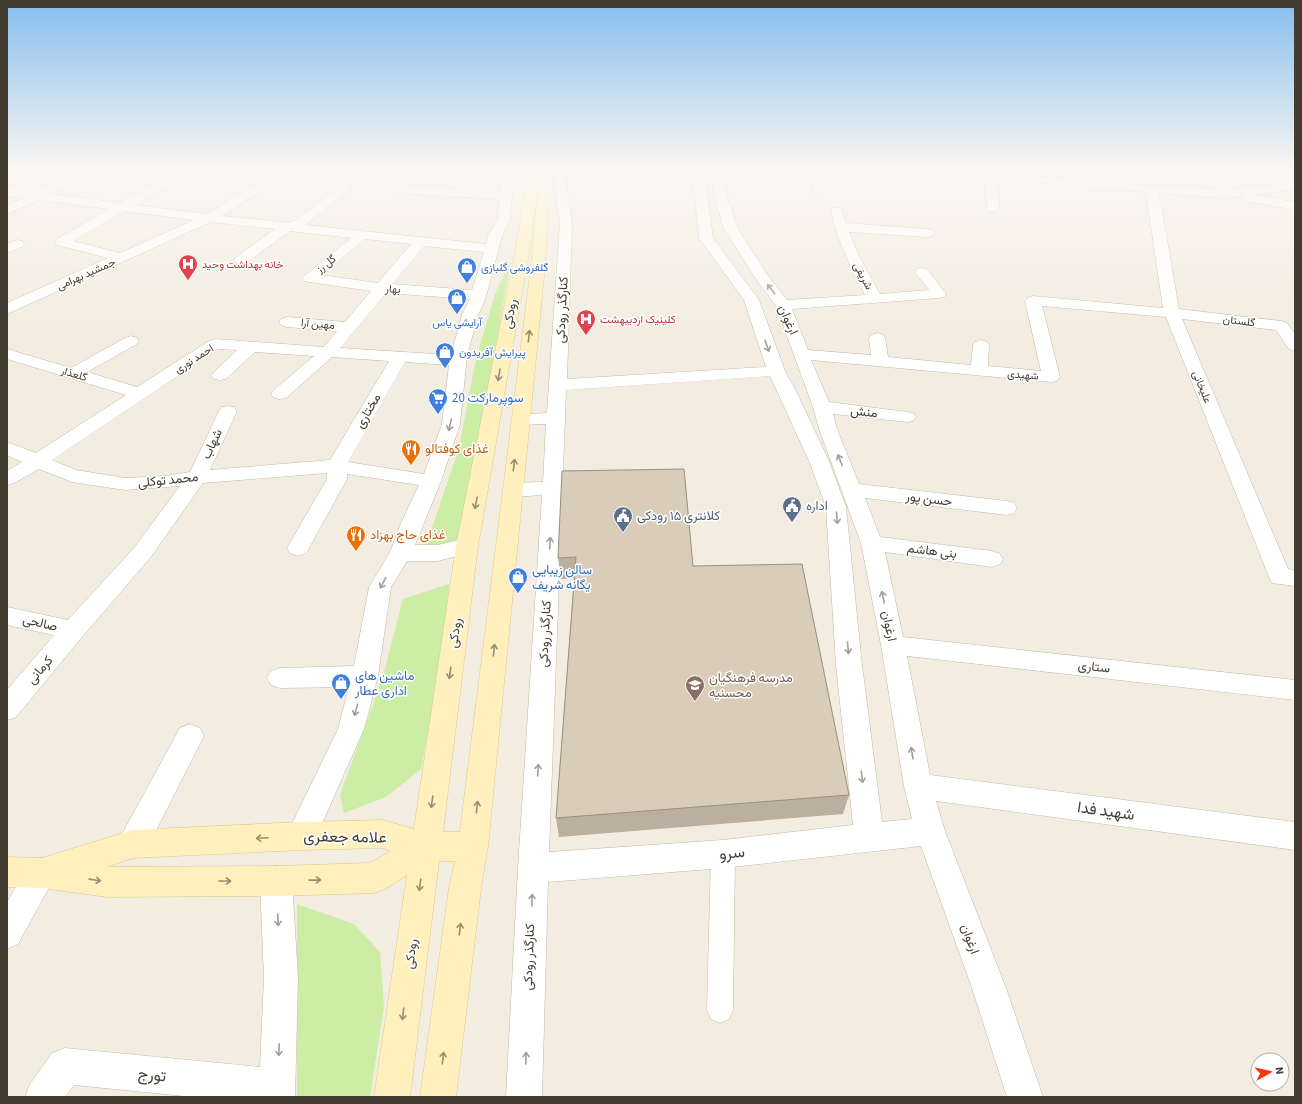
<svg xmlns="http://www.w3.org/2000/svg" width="1302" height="1104" viewBox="0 0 1302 1104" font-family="'Source Sans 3',Vazirmatn,sans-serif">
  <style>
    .green { fill: #cbeda4 }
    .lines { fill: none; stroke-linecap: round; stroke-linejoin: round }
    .service-casing { stroke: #c1b8a6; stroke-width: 1 }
    .minor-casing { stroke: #c1b8a6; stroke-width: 1 }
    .secondary-casing { stroke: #dbc78c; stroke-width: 1 }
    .service { fill: #fff; fill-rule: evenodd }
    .minor { fill: #fff; fill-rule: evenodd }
    .secondary { fill: #fff0be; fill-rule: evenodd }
    .wall { fill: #bbaf9e }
    .building { fill: #d9ccb8; stroke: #988f81 }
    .oneway { stroke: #a29e98 }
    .oneway2 { stroke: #988e70 }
    .labels { text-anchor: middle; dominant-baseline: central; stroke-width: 3; stroke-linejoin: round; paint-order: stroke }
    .far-health-label { font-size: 11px; fill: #be3a42; stroke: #fff; text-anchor: start }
    .far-street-label { font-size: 11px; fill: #443d31; stroke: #fff }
    .far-shop-label { font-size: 11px; fill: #366cbe; stroke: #fff; text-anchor: start }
    .street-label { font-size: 13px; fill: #443d31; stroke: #fff }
    .shop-label { font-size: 13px; fill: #366cbe; stroke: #fff; text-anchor: start }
    .food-label { font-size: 13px; fill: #c56008; stroke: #fff; text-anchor: start }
    .service-label { font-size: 13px; fill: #4e5e75; stroke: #fff; text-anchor: start }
    .education-label { font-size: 13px; fill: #785e54; stroke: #fff; text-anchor: start }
    .near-street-label { font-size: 16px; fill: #443d31; stroke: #fff }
  </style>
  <rect width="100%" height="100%" fill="#f3ede1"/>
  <path class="green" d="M511,261L460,541L426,546L459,448L475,364L495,293Z
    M449,584L443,651L421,769L386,797L344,813L340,795L382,680L403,599Z
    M297,904L354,924L380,952L384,1006L370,1097H297Z"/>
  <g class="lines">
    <g class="service-casing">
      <path id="service" d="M723,843L731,846L735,854L733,1010L729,1019L720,1023L711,1019L707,1010L711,854L715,846Z"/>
    </g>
    <g class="minor-casing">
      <path id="minor" d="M82,171H116L173,174L179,171H194L192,173L135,205L207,214L277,171H291L222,216L291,223L338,188L321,178L319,176C324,169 331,171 339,171L333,176L352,188L305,225L486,244L488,236L498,219L499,199L396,193L392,192L390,189L407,171H420L406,186L500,192L502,176H460L456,175L454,173L455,171H514L510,219L502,236L485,300L478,315L467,356L460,424L441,481L415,545H438L467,538L475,541L478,546L475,551L438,561H407L391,587L378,676L364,729L312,846L301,850L290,846L286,836L338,729L349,687L280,688L271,685L267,678L271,671L280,668L354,666L369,587L390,552L401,523L419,485L347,474V479L309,548L306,553L298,556L290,553L287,548L327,479V473L203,483L150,558L82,637L16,717L7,720V690L54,635L7,625V607L68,620L134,548L180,486L125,490L72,482L39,469L14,483L7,485V471L22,462L7,455V442L36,453L126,395L7,359V349L71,368L125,338L131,336L137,338L139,341L137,344L87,372L137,387L209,341L215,339L324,347L337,331L287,327L281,325L279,322L281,319L287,317L345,322L371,291L309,282L304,281L302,278L351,238L290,231L246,263L241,264L236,263L234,260L236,257L275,229L211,222L7,314V303L108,258L57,245L55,242L57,239L109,209L39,200L7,214V205L24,198L7,196V188L36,192ZM89,177L161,181L120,203L52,194ZM124,211L194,220L120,253L73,241ZM365,239L411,244L378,283L321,275ZM424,246L484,252L472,290L392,284ZM386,293L470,299L462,315L451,355L340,348ZM218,349L237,350L211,375L214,379L220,380L226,379L255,352L314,356L274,390L271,394L274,398L280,399L286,398L332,357L389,361L330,460L210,470L237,411L234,407L228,406L222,407L219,411L190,472L165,476L125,478L76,470L52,460ZM405,362L449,365L442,424L424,474L348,462Z
        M552,171H564L572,223L567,379L766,367L744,300L699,238L692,171H704L713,238L759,300L785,371L795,389L829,461L846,507L862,665L882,822L912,819L904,786L881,645L861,543L819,429L813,407L776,306L756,279L724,229L713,191L712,171H724L725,191L738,229L769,277L787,300L865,295C851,267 837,241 831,211L833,208H841L846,223L927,229L932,230L934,233L932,236L927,237L849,232L859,256L880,294L929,290L915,272L917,269L922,268L927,269L946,294L944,297L939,298L792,309L808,350L871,355L869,338L871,335L877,333L883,335L885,338L888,357L971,365L973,345L975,342L981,340L987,342L989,345L988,366L1041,371L1025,301L1028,298L1033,296L1163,308L1146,192L997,179L999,208L997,211H989L987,208L985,178L944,174L938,171H983L1107,182L1226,190L1295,182V190L1251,195L1295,202V210L1245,201L1243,198L1245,195L1226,198L1159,193L1179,309L1281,321L1287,323L1295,334V351L1289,349L1276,330L1182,319L1288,569L1295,570V586L1272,583L1269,577L1166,317L1042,306L1060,377L1057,381L1051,382L811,360L829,402L907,412L913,413L916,417L913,421L907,422L833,414L837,429L859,484L1007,501L1014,503L1017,508L1014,513L1007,515L865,498L880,537L992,551L1000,554L1003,559L1000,564L992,567L885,552L903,637L1295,680V700L907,656L930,775L1295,822V850L936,801L945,831L1006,988L1043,1097H1007L972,988L921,846L723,868L548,882L542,1097H506L518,868L542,495L512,497L505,495L502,490L505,485L512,483L543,482L546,424L520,425L514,423L511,419L514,415L547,413L560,223ZM770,376L809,461L826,507L836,665L853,825L723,840L549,852L566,390Z
        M817,171H829L823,192H815L813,189Z
        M17,240L22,241L24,244L22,247L7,253V244Z
        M190,724L200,728L204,736L144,854L133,858L122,854L118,844L122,834L180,728Z
        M42,858L53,862L57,873L18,944L7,949V902L31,862Z
        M276,866L287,870L292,881L298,978L295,1097H194L74,1085L65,1097H25L30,1084L52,1053L65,1048L260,1067L264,978L260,881L265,870Z"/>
    </g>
    <g class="secondary-casing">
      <path id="secondary" d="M527,171H539L540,174L529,252L478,546L443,832H460L531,266L537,200L539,197H547L549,200L545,266L488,846L481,888L456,1097H420L449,888L455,861H439L410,1097H374L407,875L385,889L374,893L276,896L107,897L42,888L7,887V857L42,858L133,830L301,822L383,820L414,829L456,546L515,252L528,174ZM383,848L391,851L370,863L276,866L107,867L133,858L301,850Z"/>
    </g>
    <use href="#service" class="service"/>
    <use href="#minor" class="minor"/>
    <use href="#secondary" class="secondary"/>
  </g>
  <path class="wall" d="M562,471L693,566L849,795L843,814L559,837L556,818L574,578L561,579L558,558Z"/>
  <path class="building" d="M684,469L693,566L802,564L849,795L556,818L576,557L558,558L562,471Z"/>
  <defs><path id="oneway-shaft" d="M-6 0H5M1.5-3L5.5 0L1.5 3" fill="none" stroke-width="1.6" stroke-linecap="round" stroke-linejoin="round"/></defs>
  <g class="oneway">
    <use href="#oneway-shaft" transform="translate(771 289) rotate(-128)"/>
    <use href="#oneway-shaft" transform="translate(767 346) rotate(71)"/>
    <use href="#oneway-shaft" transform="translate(450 425) rotate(103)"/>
    <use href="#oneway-shaft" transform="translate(840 460) rotate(-112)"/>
    <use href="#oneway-shaft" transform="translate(837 518) rotate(85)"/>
    <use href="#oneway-shaft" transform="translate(550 543) rotate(-87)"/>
    <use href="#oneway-shaft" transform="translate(383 583) rotate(118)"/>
    <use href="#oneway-shaft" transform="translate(883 597) rotate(-102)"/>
    <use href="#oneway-shaft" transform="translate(848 648) rotate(85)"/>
    <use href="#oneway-shaft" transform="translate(356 710) rotate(105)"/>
    <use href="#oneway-shaft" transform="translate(912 753) rotate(-100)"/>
    <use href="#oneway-shaft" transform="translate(538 770) rotate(-87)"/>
    <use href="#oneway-shaft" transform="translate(862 777) rotate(83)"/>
    <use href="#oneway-shaft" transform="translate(532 900) rotate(-88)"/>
    <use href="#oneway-shaft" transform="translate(278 920) rotate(87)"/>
    <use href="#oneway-shaft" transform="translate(279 1050) rotate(92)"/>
    <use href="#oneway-shaft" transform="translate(526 1058) rotate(-88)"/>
  </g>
  <g class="oneway2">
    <use href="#oneway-shaft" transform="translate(529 336) rotate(-83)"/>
    <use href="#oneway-shaft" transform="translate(499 375) rotate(100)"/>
    <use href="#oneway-shaft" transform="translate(514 465) rotate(-83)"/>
    <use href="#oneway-shaft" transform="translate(476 503) rotate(101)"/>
    <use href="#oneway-shaft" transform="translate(494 650) rotate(-84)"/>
    <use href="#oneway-shaft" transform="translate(450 673) rotate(98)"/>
    <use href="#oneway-shaft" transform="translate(432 802) rotate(98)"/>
    <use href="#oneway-shaft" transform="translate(477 807) rotate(-84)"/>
    <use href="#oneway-shaft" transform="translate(262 838) rotate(177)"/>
    <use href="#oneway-shaft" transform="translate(95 880) rotate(8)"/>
    <use href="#oneway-shaft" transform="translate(315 880) rotate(-1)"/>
    <use href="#oneway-shaft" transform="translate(225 881)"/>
    <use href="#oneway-shaft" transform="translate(420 885) rotate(97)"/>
    <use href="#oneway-shaft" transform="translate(460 929) rotate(-83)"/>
    <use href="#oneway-shaft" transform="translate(403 1014) rotate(97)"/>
    <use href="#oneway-shaft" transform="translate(443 1058) rotate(-83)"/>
  </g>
  <linearGradient id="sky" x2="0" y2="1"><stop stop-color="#86beee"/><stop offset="0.52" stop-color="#faf7f2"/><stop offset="1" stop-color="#faf7f2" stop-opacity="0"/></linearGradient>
  <rect width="1302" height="326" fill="url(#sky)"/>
  <defs>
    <g id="hospital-pin" transform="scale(1)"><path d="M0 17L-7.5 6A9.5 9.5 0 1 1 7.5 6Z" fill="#e0444e" stroke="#fff"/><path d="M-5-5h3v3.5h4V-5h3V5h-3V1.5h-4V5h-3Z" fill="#fff"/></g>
    <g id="shop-pin" transform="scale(1)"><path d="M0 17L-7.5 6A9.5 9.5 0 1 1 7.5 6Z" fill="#3f7fe0" stroke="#fff"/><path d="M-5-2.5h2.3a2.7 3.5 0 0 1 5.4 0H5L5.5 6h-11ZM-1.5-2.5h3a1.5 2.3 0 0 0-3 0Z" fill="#fff"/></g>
    <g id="supermarket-pin" transform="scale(1)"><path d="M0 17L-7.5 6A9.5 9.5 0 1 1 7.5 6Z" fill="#3f7fe0" stroke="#fff"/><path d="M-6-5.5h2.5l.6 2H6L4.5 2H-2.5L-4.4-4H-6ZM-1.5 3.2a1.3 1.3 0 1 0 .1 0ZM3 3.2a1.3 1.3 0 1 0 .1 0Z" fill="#fff"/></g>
    <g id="restaurant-pin" transform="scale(1)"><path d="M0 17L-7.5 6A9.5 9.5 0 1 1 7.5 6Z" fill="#e8710a" stroke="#fff"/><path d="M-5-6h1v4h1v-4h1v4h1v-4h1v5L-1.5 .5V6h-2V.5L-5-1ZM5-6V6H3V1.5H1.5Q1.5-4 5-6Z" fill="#fff"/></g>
    <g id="civic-pin" transform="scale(1)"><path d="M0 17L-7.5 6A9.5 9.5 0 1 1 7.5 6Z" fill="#5c6f8a" stroke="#fff"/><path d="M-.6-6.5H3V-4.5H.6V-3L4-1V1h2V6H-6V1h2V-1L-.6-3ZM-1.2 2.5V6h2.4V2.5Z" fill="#fff"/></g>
    <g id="school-pin" transform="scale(1)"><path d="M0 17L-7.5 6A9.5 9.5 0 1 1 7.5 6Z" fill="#8d6e63" stroke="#fff"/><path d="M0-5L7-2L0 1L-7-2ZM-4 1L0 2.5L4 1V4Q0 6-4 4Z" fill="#fff"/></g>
  </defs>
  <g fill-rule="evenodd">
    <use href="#hospital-pin" x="188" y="264"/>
    <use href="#shop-pin" x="467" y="267"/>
    <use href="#shop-pin" x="457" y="298"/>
    <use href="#hospital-pin" x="586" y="319"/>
    <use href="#shop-pin" x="445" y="352"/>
    <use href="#supermarket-pin" x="438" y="398"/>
    <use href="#restaurant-pin" x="411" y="449"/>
    <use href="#civic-pin" x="792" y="506"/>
    <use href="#civic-pin" x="623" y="516"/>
    <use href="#restaurant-pin" x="356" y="535"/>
    <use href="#shop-pin" x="518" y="577"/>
    <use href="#shop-pin" x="341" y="683"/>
    <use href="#school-pin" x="695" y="685"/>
  </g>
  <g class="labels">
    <g class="far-health-label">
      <text x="202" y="264">خانه بهداشت وحید</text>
      <text x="600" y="319">کلینیک اردیبهشت</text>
    </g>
    <g class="far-street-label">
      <text transform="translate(326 264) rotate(-39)">گل رز</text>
      <text transform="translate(86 274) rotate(-24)">جمشید بهرامی</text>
      <text transform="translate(863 276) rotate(62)">شریفی</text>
      <text transform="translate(393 289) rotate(4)">بهار</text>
      <text transform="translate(1239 321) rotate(7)">گلستان</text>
      <text transform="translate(318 324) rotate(5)">مهین آرا</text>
      <text transform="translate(194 359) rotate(-33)">احمد نوری</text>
      <text transform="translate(74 374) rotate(17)">گلعذار</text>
      <text transform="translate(1023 375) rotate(5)">شهیدی</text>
      <text transform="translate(1202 387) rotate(68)">علیخانی</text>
    </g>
    <g class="far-shop-label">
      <text x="481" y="267">گلفروشی گلبازی</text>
      <text x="457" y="322" text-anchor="middle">آرایشی یاس</text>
      <text x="459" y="352">پیرایش آفریدون</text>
    </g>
    <g class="street-label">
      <text transform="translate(562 310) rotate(-87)">کنارگذر رودکی</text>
      <text transform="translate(510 314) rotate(-80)">رودکی</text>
      <text transform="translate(788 320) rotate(66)">ارغوان</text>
      <text transform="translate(368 411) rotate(-60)">مختاری</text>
      <text transform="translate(864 412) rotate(6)">منش</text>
      <text transform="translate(212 444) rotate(-65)">شهاب</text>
      <text transform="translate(168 480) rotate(-6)">محمد توکلی</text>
      <text transform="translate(929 499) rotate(7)">حسن پور</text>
      <text transform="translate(932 551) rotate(7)">بنی هاشم</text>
      <text transform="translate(40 623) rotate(13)">صالحی</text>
      <text transform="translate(889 626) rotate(78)">ارغوان</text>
      <text transform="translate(455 633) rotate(-82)">رودکی</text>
      <text transform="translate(545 634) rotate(-87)">کنارگذر رودکی</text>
      <text transform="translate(1094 667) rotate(6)">ستاری</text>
      <text transform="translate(40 670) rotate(-50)">کرمانی</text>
      <text transform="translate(970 939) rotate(70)">ارغوان</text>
      <text transform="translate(411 954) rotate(-83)">رودکی</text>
      <text transform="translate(529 957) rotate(-88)">کنارگذر رودکی</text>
    </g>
    <g class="shop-label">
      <text x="452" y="398">سوپرمارکت 20</text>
      <text x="532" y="570">سالن زیبایی<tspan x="532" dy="15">یگانه شریف</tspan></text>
      <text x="355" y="676">ماشین های<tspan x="355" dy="15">اداری عطار</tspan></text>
    </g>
    <g class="food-label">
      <text x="425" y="449">غذای کوفتالو</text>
      <text x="370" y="535">غذای حاج بهزاد</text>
    </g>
    <g class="service-label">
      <text x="806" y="506">اداره</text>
      <text x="637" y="516">کلانتری ۱۵ رودکی</text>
    </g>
    <g class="education-label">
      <text x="709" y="678">مدرسه فرهنگیان<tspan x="709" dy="15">محسنیه</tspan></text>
    </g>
    <g class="near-street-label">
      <text transform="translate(1106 811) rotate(8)">شهید فدا</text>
      <text transform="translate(345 837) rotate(1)">علامه جعفری</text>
      <text transform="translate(732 853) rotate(-6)">سرو</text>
      <text transform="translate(152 1075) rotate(6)">تورج</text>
    </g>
  </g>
  <rect width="1302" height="1104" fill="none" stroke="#443d31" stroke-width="16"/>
  <g transform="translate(1270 1072) rotate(82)"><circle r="19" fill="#ffffff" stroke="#b4b1ad"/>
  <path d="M0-3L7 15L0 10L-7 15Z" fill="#ff320b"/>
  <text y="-6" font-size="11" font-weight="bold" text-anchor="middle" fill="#443d31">N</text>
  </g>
</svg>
